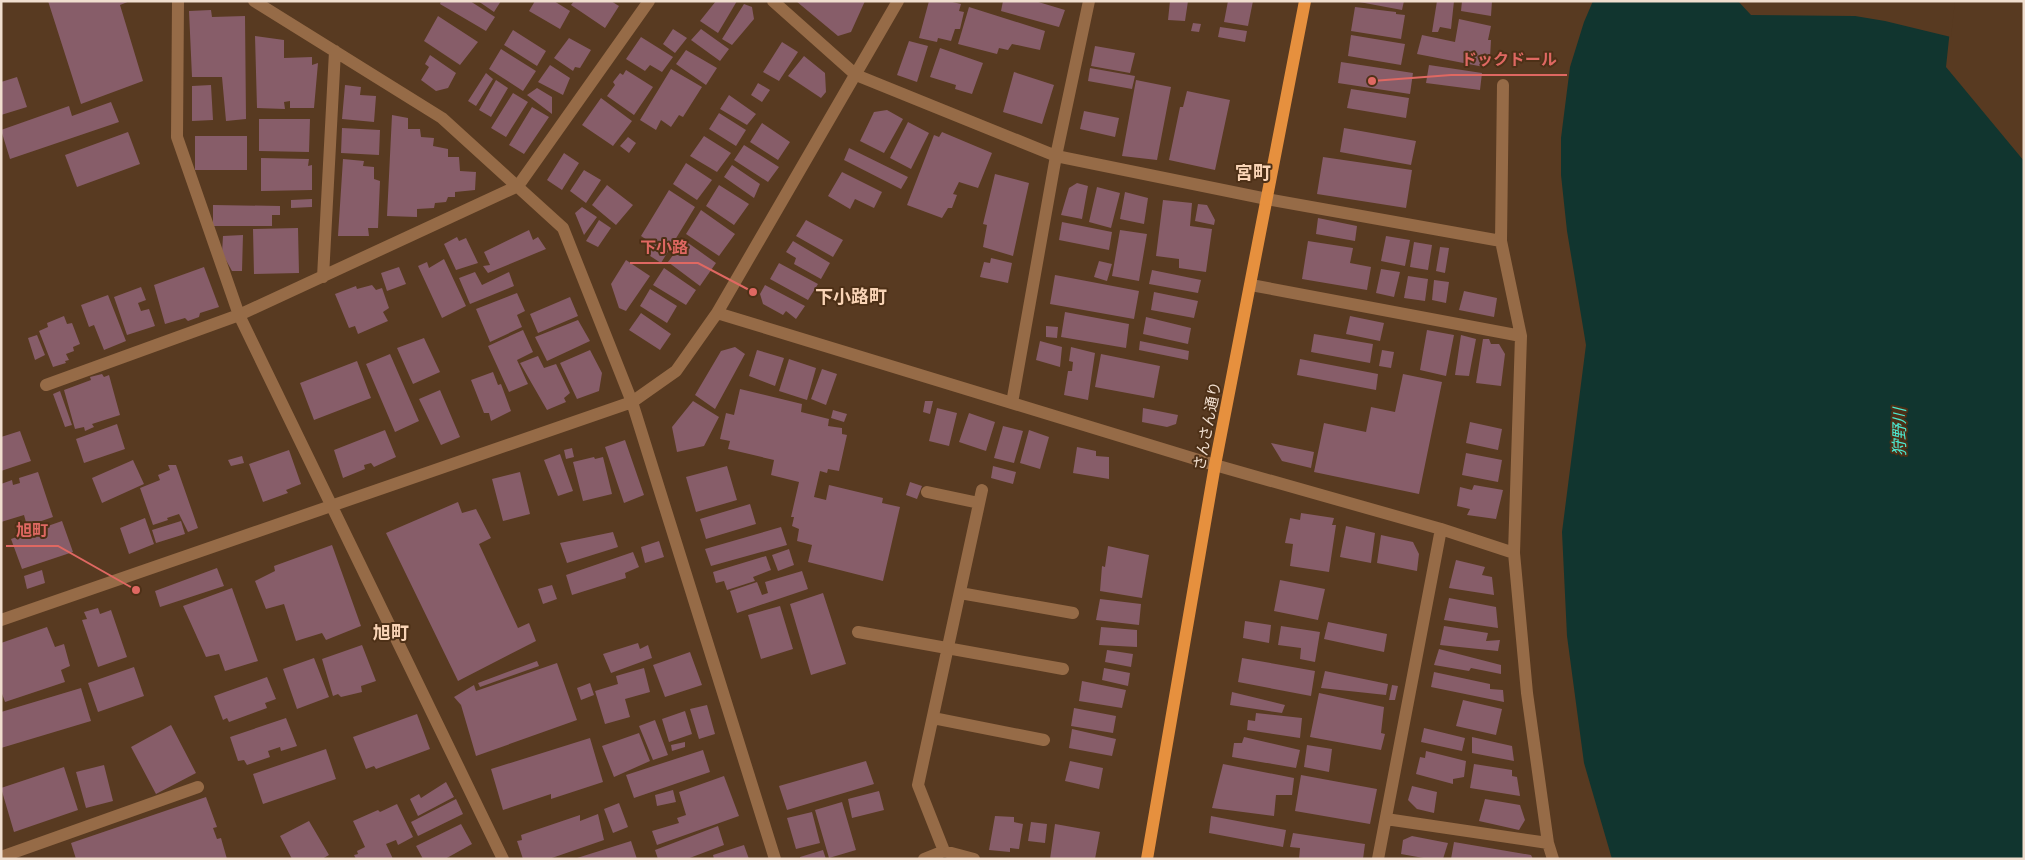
<svg xmlns="http://www.w3.org/2000/svg" width="2025" height="860" viewBox="0 0 2025 860" font-family="'Asap Condensed','Noto Sans JP',sans-serif">
  <style>
    .water { fill: #11352f }
    .pier { fill: #583a21 }
    .building { fill: #875d69 }
    .lines { fill: none; stroke-linecap: round; stroke-linejoin: round }
    .minor { stroke: #966b47; stroke-width: 12 }
    .major { stroke: #e6903e; stroke-width: 12 }
    .labels { text-anchor: middle; dominant-baseline: central; stroke-width: 4; stroke-linejoin: round; paint-order: stroke }
    .street-label { font-size: 15px; fill: #f0decf; stroke: #4d3017 }
    .water-label { font-size: 16px; font-style: italic; fill: #4bebd3; stroke: #4d3017 }
    .quarter-label { font-size: 18px; font-weight: bold; fill: #f9d4b6; stroke: #4d3017 }
    .leader { fill: none; stroke: #df6862; stroke-width: 2 }
    .callout-dot { fill: #df6862; stroke: #4d3017; stroke-width: 2 }
    .callout-label { font-size: 16px; text-anchor: middle; font-weight: bold; fill: #df6862; stroke: #4d3017; stroke-width: 4; stroke-linejoin: round; paint-order: stroke }
  </style>
  <rect width="100%" height="100%" fill="#583a21"/>
  <path class="water" d="M1593,1H1953L1946,67L2024,161V859H1612L1584,763L1567,636L1562,532L1586,345L1567,231L1561,175V138L1570,67L1584,22Z"/>
  <path class="pier" d="M1738,1H1955L1951,37L1885,21L1855,16L1751,15Z"/>
  <path class="building" d="M48,1H130L120,5L143,81L81,104Z
    M441,1H470L495,17L486,31L440,4Z
    M478,1H501L494,12Z
    M535,1H554L570,11L560,29L529,11Z
    M574,1H611L619,6L605,28L571,5Z
    M716,1H737L718,33L700,21Z
    M796,1H865L851,32L838,36Z
    M929,1H948L961,4L959,11L964,12L960,29H955L951,41L938,38L937,42L919,38Z
    M1003,1H1035L1065,10L1059,27L1001,11Z
    M1170,1H1188L1185,21L1168,20Z
    M1228,1H1253L1248,26L1224,22Z
    M1354,1H1404L1402,10Z
    M1437,1H1454L1451,29L1440,27L1438,32H1432Z
    M1462,1H1492L1491,16L1461,11Z
    M744,4L752,7L754,19L732,45L722,39Z
    M969,7L1045,31L1040,50L1012,44L1008,50L999,48L997,54L958,44Z
    M1355,7L1396,12V14L1405,15L1401,39L1351,31Z
    M211,10L212,17L245,16L246,119L226,121L222,77H192L189,11Z
    M438,16L478,42L460,65L424,41Z
    M1459,19L1491,26L1488,40H1491L1490,58L1484,57V67L1417,54L1422,35L1455,42Z
    M1193,23L1201,24L1199,32L1191,31Z
    M1220,27L1247,31L1245,42L1218,37Z
    M673,29L687,38L675,53L663,44Z
    M701,29L729,49L720,61L691,40Z
    M513,30L546,51L537,66L504,45Z
    M1351,35L1405,44L1401,65L1348,56Z
    M255,36L284,40V58L312,57V65L318,63L314,108H290V101L284,102L285,109L257,108Z
    M641,37L673,57L662,72L650,65L645,71L626,59Z
    M569,38L591,50L580,68L575,67L573,71L554,58Z
    M909,41L928,46L917,82L897,75Z
    M782,42L798,52L779,81L763,72Z
    M1095,46L1135,53L1130,73L1091,66Z
    M940,48L983,63L972,94L955,89L956,85L930,77Z
    M501,49L536,71L523,91L489,69Z
    M686,50L717,68L706,85L676,64Z
    M430,55L456,73L448,88L436,91L421,80L429,67L425,64Z
    M804,56L825,73L826,92L821,98L788,76Z
    M1341,62L1413,73L1410,94L1338,83Z
    M550,65L570,78L563,95L538,82Z
    M1429,65L1482,73L1480,90L1426,83Z
    M1090,68L1135,76L1132,89L1088,81Z
    M671,69L702,87L683,117L679,115L671,127L661,120L656,130L640,120Z
    M626,70L653,87L634,115L607,96L615,85L613,82L620,73L623,75Z
    M1014,72L1054,85L1042,124L1003,112Z
    M486,73L493,79L476,106L468,101Z
    M17,77L27,107L1,115V82Z
    M496,80L508,88L491,117L479,110Z
    M1136,80L1171,87L1157,160L1122,156Z
    M758,83L770,90L762,102L751,95Z
    M211,85L213,120L192,121V86Z
    M345,85L361,87L360,95L376,96L374,122L342,119Z
    M537,88L552,97V114L527,95Z
    M1351,89L1409,98L1406,118L1347,108Z
    M1187,91L1230,100L1215,170L1169,160L1180,107H1183Z
    M513,93L528,102L506,137L491,128Z
    M729,95L756,114L747,125L720,109Z
    M601,98L632,121L613,146L582,125Z
    M111,102L119,122L10,159L1,130L69,106L72,116Z
    M532,107L549,117L524,154L509,145Z
    M887,110L903,119L884,153L860,141L874,112Z
    M1084,111L1119,118L1115,137L1080,129Z
    M719,113L746,130L736,146L709,129Z
    M392,115L408,118V129H420L421,137L434,138L433,146L448,149V157H459L460,171L476,172L475,190L455,192V197H448L446,202L435,203L434,208L417,209V217L387,216Z
    M259,119H310L309,152L259,151Z
    M908,122L929,133L911,169L890,158Z
    M762,123L790,142L778,160L750,142Z
    M342,128L380,130L379,155L341,153Z
    M1344,128L1416,141L1411,165L1340,152Z
    M128,132L140,164L77,187L65,155Z
    M942,132L992,153L978,188L959,182L953,194L957,195L952,208H948L942,218L907,205L934,135L939,137Z
    M195,136H247V170H195Z
    M704,136L731,153L717,172L690,156Z
    M628,137L636,143L629,153L620,146Z
    M744,145L779,167L768,182L734,160Z
    M849,148L908,177L901,189L844,160Z
    M564,153L579,163L562,190L547,180Z
    M1323,157L1412,170L1406,208L1317,194Z
    M261,158L309,159L308,166L312,165V190L261,191Z
    M343,159L364,161L363,166L374,167V179L380,181L378,228H368L369,236H338Z
    M686,163L712,180L697,200L673,184Z
    M732,165L760,184L754,198L724,177Z
    M584,170L601,180L586,203L570,191Z
    M842,172L882,192L874,208L855,199L850,209L828,196Z
    M995,174L1029,183L1013,256L983,247L987,225L983,224Z
    M1077,183L1088,186L1082,219L1061,215L1069,188Z
    M607,185L633,205L616,225L592,205Z
    M719,185L749,204L734,225L706,206Z
    M1097,187L1120,193L1111,228L1089,222Z
    M669,190L695,207L661,263L647,254L653,244L641,236Z
    M1125,192L1148,198L1144,224L1120,219Z
    M312,199V207L291,208V200Z
    M1163,200L1192,203L1190,226L1212,229L1206,272L1179,268V259L1156,256Z
    M1198,204L1207,205L1215,220L1214,225L1195,221Z
    M213,205L280,206V215H272V226H213Z
    M582,207L597,217L584,235L575,213Z
    M701,210L735,234L719,256L686,234Z
    M1318,218L1357,226L1355,241L1316,234Z
    M599,220L611,228L598,247L586,241Z
    M806,220L843,240L833,257L796,236Z
    M1062,222L1112,232L1109,250L1059,240Z
    M298,228L299,273L254,274L253,229Z
    M529,230L533,240L538,237L546,249L488,273L483,266L490,265L484,252Z
    M1120,230L1147,234L1139,281L1112,276Z
    M243,235L242,271H232L222,253L223,236Z
    M1386,236L1410,240L1405,266L1381,261Z
    M457,237L459,241L466,238L478,263L456,270L444,244Z
    M684,240L716,263L700,286L668,262Z
    M793,241L830,263L821,279L794,264L796,258L786,252Z
    M1308,241L1353,248L1350,263L1371,267L1367,290L1302,279Z
    M1414,242L1432,245L1428,270L1410,267Z
    M1440,247L1449,248L1445,273L1436,271Z
    M991,258L1012,263L1008,283L980,277L984,262L990,263Z
    M444,259L466,306L442,318L418,266L427,262L429,268Z
    M626,260L650,276L626,311L619,308L611,284Z
    M1099,261L1112,264L1107,281L1094,277Z
    M779,263L818,284L808,300L770,279Z
    M204,267L219,307L200,313L199,317L188,321L185,318L165,324L154,285Z
    M399,267L406,284L387,291L381,273Z
    M664,268L696,290L686,305L653,285Z
    M1381,269L1400,272L1394,297L1376,293Z
    M1152,270L1201,280L1198,293L1149,284Z
    M475,272L482,285L509,272L514,286L470,304L459,278Z
    M1055,275L1139,291L1134,319L1050,304Z
    M1408,276L1428,279L1425,301L1404,298Z
    M1434,280L1449,282L1446,303L1432,300Z
    M372,285L376,290L382,288L389,308L383,312L388,321L358,334L355,326L349,328L335,294L356,286L357,289Z
    M765,285L805,306L796,319L786,311L783,315L763,304L760,294Z
    M141,287L146,300L138,303L141,311L149,309L155,326L127,335L114,297Z
    M650,289L677,306L667,323L640,306Z
    M1464,291L1497,298L1494,317L1459,310Z
    M1154,292L1198,301L1194,318L1151,310Z
    M517,293L525,311L517,315L522,327L490,342L476,309Z
    M108,295L126,341L104,350L94,325L89,327L81,305Z
    M570,297L578,316L538,333L530,314Z
    M1065,312L1129,324L1126,348L1061,337Z
    M641,313L671,334L660,350L629,330Z
    M64,316L67,324L72,323L80,344L73,347L74,351L66,354L69,360L65,361L66,363L53,367L39,331L48,327L47,323Z
    M1350,316L1384,323L1380,341L1346,334Z
    M1146,317L1191,328L1188,344L1143,334Z
    M578,320L590,341L547,361L535,337Z
    M1046,326L1058,327L1057,338L1046,337Z
    M523,330L533,352L517,360L528,384L509,392L488,346Z
    M1427,330L1454,335L1446,376L1420,370Z
    M1314,334L1373,344L1370,363L1311,352Z
    M37,335L45,355L35,360L28,338Z
    M1461,335L1476,339L1469,376L1455,375Z
    M424,338L440,372L413,384L397,348Z
    M1483,339H1489L1491,344H1499L1505,354L1501,386L1476,383Z
    M1040,341L1062,347L1060,367L1036,360Z
    M1140,341L1189,351L1188,360L1139,350Z
    M735,347L745,354L715,409L695,395L721,351Z
    M1071,347L1095,353L1088,400L1064,395L1068,371H1072L1073,362L1069,361Z
    M590,350L602,373L599,391L577,399L560,363Z
    M757,350L784,358L775,386L749,376Z
    M1382,350L1394,352L1391,368L1379,366Z
    M390,354L419,421L395,432L366,364Z
    M1101,354L1160,366L1154,398L1095,387Z
    M538,356L544,368L556,364L570,393L564,398L566,402L547,410L520,363Z
    M789,359L816,368L807,400L779,391Z
    M1300,359L1378,374L1376,390L1297,375Z
    M357,361L371,398L314,420L300,383Z
    M822,369L837,374L826,405L811,399Z
    M493,372L498,385L501,384L511,411L491,421L489,413H484L471,380Z
    M102,374L104,377L109,375L120,415L92,424L94,427L85,431L84,427L75,429L64,390L91,380L90,377Z
    M1403,374L1442,382L1419,494L1314,472L1324,423L1366,432L1371,407L1395,412Z
    M740,389L802,404L801,412L829,419L828,426L842,428V434L847,435L839,471L828,469L827,473L820,471L814,497L826,500L829,485L883,498L882,503L900,507L883,581L808,562L812,545L797,541L799,529L792,526L794,517H791L799,482L771,475L774,460L728,449L730,441L720,439L726,413L734,415Z
    M440,390L460,437L441,445L419,399Z
    M60,391L72,425L65,427L53,394Z
    M693,401L719,417L704,446L677,452L672,427Z
    M925,401H933L930,414L923,412Z
    M937,408L957,413L949,446L929,441Z
    M1143,408L1178,415L1176,424L1167,427L1142,422Z
    M833,410L847,414L844,422L831,418Z
    M969,413L995,422L986,451L959,442Z
    M1470,422L1502,429L1498,450L1466,443Z
    M117,424L125,449L84,463L76,439Z
    M1003,426L1023,431L1014,463L994,458Z
    M385,430L396,457L374,467L371,463L364,465L365,469L343,478L334,450Z
    M1029,430L1049,437L1040,469L1020,463Z
    M20,431L31,461L1,471V437Z
    M625,440L644,495L624,503L605,447Z
    M1271,443L1314,452L1311,468L1282,461Z
    M1077,447L1096,451V456L1109,457V479L1073,473Z
    M572,448L574,457L566,459L564,450Z
    M289,450L301,484L286,490L288,493L263,502L249,464Z
    M1466,453L1502,460L1498,482L1462,475Z
    M560,454L573,491L558,496L544,460Z
    M242,456L244,463L231,466L228,460Z
    M594,457L595,459L603,457L612,494L583,501L573,462Z
    M133,460L144,484L102,503L92,478Z
    M168,465H176L198,528L188,532L179,514L167,518L168,520L153,525L140,488L160,480L158,475L170,470Z
    M727,466L737,500L696,512L686,477Z
    M993,466L1016,472L1013,484L991,478Z
    M38,472L53,517L27,526L24,515L1,522V484L12,480L13,485L20,483L19,478Z
    M520,472L530,514L503,521L492,479Z
    M910,482L922,486L917,499L906,495Z
    M1474,485L1503,490L1496,519L1467,515L1470,509L1457,506L1460,487L1472,490Z
    M458,502L462,513L476,509L491,538L479,544L518,628L529,623L536,641L458,681L386,533Z
    M750,504L756,524L706,539L700,519Z
    M1301,513L1334,518L1332,525H1336L1329,572L1290,566L1293,544L1285,543L1290,518L1300,520Z
    M145,518L154,544L129,554L120,528Z
    M62,521L73,552L22,569L11,539Z
    M181,521L185,534L156,543L152,530Z
    M1346,526L1375,533L1371,563L1340,557Z
    M781,527L787,545L711,566L705,549Z
    M613,532L618,547L567,563L560,543Z
    M1381,535L1413,542L1419,554L1417,571L1377,563Z
    M659,541L664,557L645,563L641,547Z
    M332,545L361,626L326,640L322,633L296,641L284,604L266,609L255,581L275,571L274,566Z
    M1108,546L1149,555L1142,598L1100,591L1102,566L1105,567Z
    M789,549L794,565L778,571L772,555Z
    M633,552L639,567L625,573L626,578L572,595L566,575Z
    M766,556L771,570L753,577L755,581L727,590L724,581L716,583L713,572Z
    M1456,560L1485,567L1482,575L1492,577L1494,595L1449,588Z
    M217,568L224,586L160,607L155,591Z
    M42,570L45,583L27,589L24,576Z
    M802,571L808,589L737,613L730,591L757,582L762,595L768,593L765,582Z
    M1280,580L1325,589L1318,620L1274,611Z
    M552,585L557,599L543,604L538,589Z
    M232,588L258,661L225,671L219,654L206,657L183,606Z
    M823,593L846,664L811,675L790,604Z
    M1449,598L1496,607L1498,628L1444,620Z
    M1100,599L1141,604L1139,625L1096,620Z
    M780,606L793,649L761,659L748,615Z
    M98,608L100,614L111,610L127,657L98,667L82,620L87,619L84,612Z
    M1245,621L1271,625L1269,643L1243,638Z
    M1328,622L1387,634L1384,652L1324,639Z
    M1281,626L1320,632L1315,662L1300,659L1301,648L1278,645Z
    M1444,626L1488,633L1486,641L1500,640L1498,651L1440,645Z
    M47,627L55,647L64,644L70,666L61,670L65,682L5,702L1,691V643Z
    M1101,627L1137,630V647L1099,645Z
    M638,643L640,649L648,645L652,658L611,673L603,654Z
    M362,645L376,681L361,686L362,692L341,697L338,694L333,696L322,659Z
    M1439,649L1501,665V674L1471,668L1469,671L1434,665Z
    M1107,650L1133,654L1131,667L1105,662Z
    M690,652L702,685L665,697L653,665Z
    M314,658L329,697L297,709L283,669Z
    M1242,658L1315,671L1311,696L1238,682Z
    M537,661L539,666L480,687L478,683Z
    M557,663L577,720L476,756L461,705L454,697L474,685L476,691Z
    M134,667L144,696L98,712L88,683Z
    M644,668L650,692L625,699L630,717L605,724L595,691L618,684L616,676Z
    M1104,668L1130,673L1128,686L1102,680Z
    M1325,671L1388,684L1386,695L1321,688Z
    M1434,672L1490,684V689L1503,690L1504,702L1431,687Z
    M267,677L276,699L265,703L267,708L229,722L227,718L223,720L214,696Z
    M1082,681L1126,690L1122,708L1079,701Z
    M590,683L594,695L581,700L577,688Z
    M1392,685L1398,686L1395,700H1389Z
    M81,688L91,721L1,748V712Z
    M1232,692L1285,705L1282,713L1230,705Z
    M1319,693L1384,707L1381,733L1385,734L1381,750L1310,737Z
    M1463,700L1502,709L1496,735L1456,726Z
    M707,705L715,734L699,739L690,709Z
    M1074,708L1116,716L1113,733L1071,726Z
    M685,711L692,734L669,742L662,719Z
    M1256,713L1302,718L1300,738L1247,730L1248,720L1255,721Z
    M417,714L430,749L376,769L374,766L366,769L353,737Z
    M286,718L297,746L281,751L280,747L268,751L270,757L247,765L244,760L238,761L230,737Z
    M655,720L668,755L653,760L639,726Z
    M171,725L196,773L156,794L131,747Z
    M1424,728L1465,738L1462,751L1421,742Z
    M1072,729L1116,739L1112,756L1069,748Z
    M639,733L650,761L614,777L602,746Z
    M1244,737L1300,750L1296,768L1232,757L1234,743H1242Z
    M1472,737L1512,746L1514,761L1472,753Z
    M590,738L603,782L551,799V794L503,810L491,769Z
    M685,742V747L672,751L671,745Z
    M1307,745L1332,749L1329,772L1304,767Z
    M326,749L336,779L263,804L253,774Z
    M703,750L710,772L634,798L626,775Z
    M1426,751L1466,761L1464,777L1453,779V784L1416,774L1420,757L1425,758Z
    M866,761L874,784L787,810L779,786Z
    M1070,761L1103,768L1099,789L1065,781Z
    M1223,764L1294,778L1292,795H1276L1274,816L1212,808Z
    M1474,764L1512,770V776L1517,777L1520,796L1470,788Z
    M104,765L113,801L86,808L76,772Z
    M64,767L78,810L14,832L1,788Z
    M1301,775L1377,789L1370,824L1295,811Z
    M724,776L739,816L657,845L652,831L679,823L677,818L686,815L679,792Z
    M446,782L454,797L418,816L410,799L419,794L421,798Z
    M1412,786L1437,792L1434,813L1417,809L1408,800Z
    M673,790L676,802L657,806L655,795Z
    M879,791L884,810L852,818L848,799Z
    M206,797L217,827L213,828L217,839L221,838L227,859H76L71,843Z
    M456,799L463,814L418,836L411,822Z
    M1485,799L1520,805L1525,820L1519,830L1479,821Z
    M842,802L856,850L829,858L815,810Z
    M619,803L628,827L613,833L604,809Z
    M397,804L413,837L398,845L396,840L386,844L393,859H356L354,855L358,854L357,851L365,847L353,821L378,810L380,812Z
    M812,812L820,843L796,849L787,818Z
    M598,814L604,840L549,859H523L517,841L522,840L521,835L580,815V821Z
    M995,816L1014,817V822L1023,824L1019,849L1010,848V852L989,850Z
    M1211,816L1286,830L1283,847L1209,833Z
    M309,821L329,855L322,859H292L280,836Z
    M1031,822L1047,824L1045,843L1028,841Z
    M461,824L472,844L445,859H423L416,846Z
    M1055,824L1100,832L1095,859H1050Z
    M718,826L724,845L687,859H658L655,850Z
    M1293,833L1365,844L1363,859H1299L1300,848L1290,847Z
    M1412,836L1448,843L1443,859H1429L1401,854L1403,840Z
    M631,841L637,859H577V858Z
    M1454,842L1531,855L1533,859H1451Z
    M744,845L749,859H714L713,855Z
    M823,850L826,859H800V857Z"/>
  <g class="lines">
    <path class="minor" d="M178,1L177,137L239,315L503,859
      M254,1L442,118L563,228L632,402L775,859
      M773,1L856,75L1056,156L1267,199L1501,241
      M1503,85L1501,241L1521,336L1514,553L1527,693L1548,843L1553,859
      M323,277L335,51
      M1251,285L1521,336
      M717,313L1215,465L1441,529L1514,553
      M46,385L239,315L518,186L649,1
      M1012,403L1056,156L1089,1
      M927,492L979,503
      M960,593L1073,613
      M1,620L632,402L676,371L717,313L898,1
      M858,632L1063,669
      M933,718L1044,740
      M1386,819L1548,843
      M944,851L918,785L982,490
      M1,857L198,787
      M924,859L944,851L974,859
      M1378,859L1441,529"/>
    <path class="major" d="M1147,859L1215,465L1305,1"/>
  </g>
  <g class="labels">
    <g class="street-label">
      <text transform="translate(1207 426) rotate(-79)">さんさん通り</text>
    </g>
    <g class="water-label">
      <text transform="translate(1899 432) rotate(-90)">狩野川</text>
    </g>
    <g class="quarter-label">
      <text x="1253" y="172">宮町</text>
      <text x="851" y="296">下小路町</text>
      <text x="391" y="632">旭町</text>
    </g>
  </g>
  <path class="leader" d="M1372 81L1451 75H1567M753 292L698 263H630M136 590L58 546H6"/>
  <g class="callout-dot">
    <circle cx="1372" cy="81" r="5"/>
    <circle cx="753" cy="292" r="5"/>
    <circle cx="136" cy="590" r="5"/>
  </g>
  <g class="callout-label">
    <text x="1509" y="65">ドックドール</text>
    <text x="664" y="253">下小路</text>
    <text x="32" y="536">旭町</text>
  </g>
  <rect width="2025" height="860" fill="none" stroke="#f0decf" stroke-width="5"/>
</svg>
